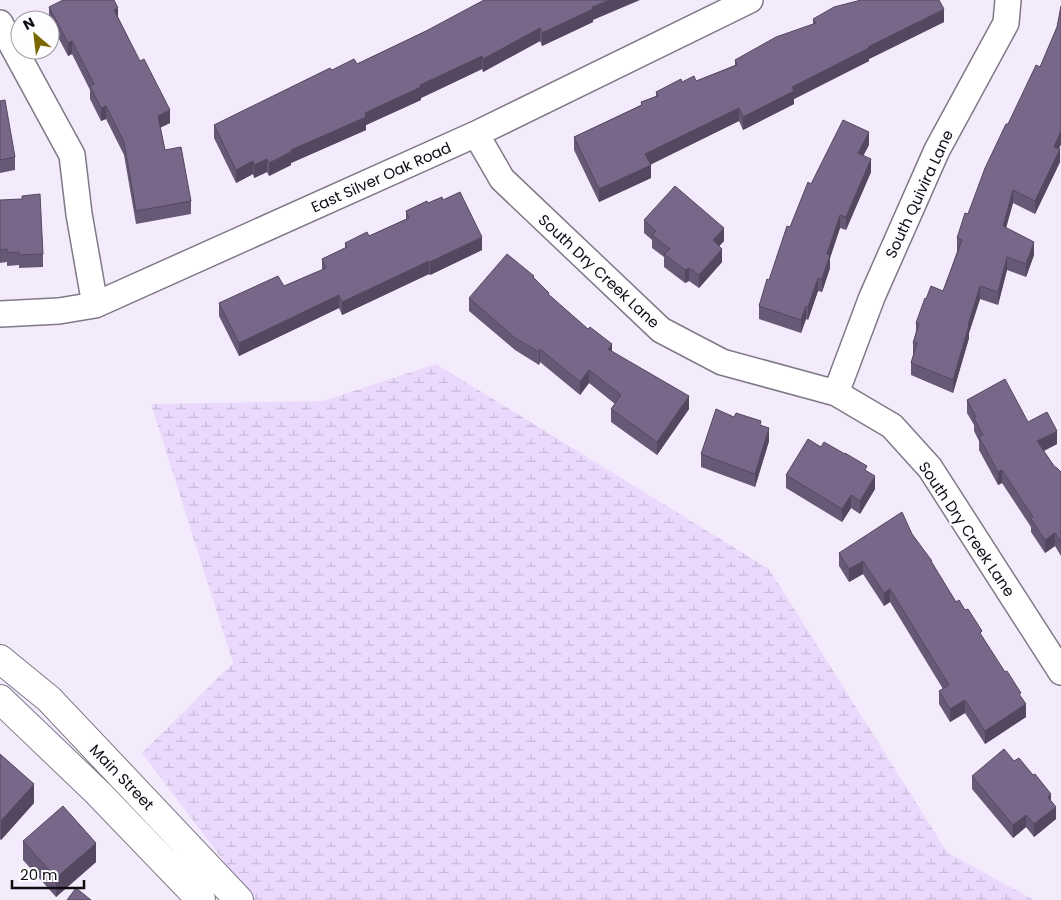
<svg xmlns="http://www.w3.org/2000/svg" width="1061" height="900" viewBox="0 0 1061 900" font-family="Poppins,sans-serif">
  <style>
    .wetland { fill: url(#wetland-marsh) }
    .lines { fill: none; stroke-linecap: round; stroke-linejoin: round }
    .street-casing { stroke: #7f7987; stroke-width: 28 }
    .secondary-casing { stroke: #7f7987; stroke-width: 30 }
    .street { stroke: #fff; stroke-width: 25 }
    .secondary { stroke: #fff; stroke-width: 28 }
    .wall { fill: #675976 }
    .shaded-wall { fill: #544860 }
    .building { fill: #786789; stroke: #544860 }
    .labels { text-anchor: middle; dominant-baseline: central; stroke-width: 4.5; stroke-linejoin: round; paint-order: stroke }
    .street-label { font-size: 15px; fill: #0f0c12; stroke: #fdfcff }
  </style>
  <defs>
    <pattern id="wetland-marsh" width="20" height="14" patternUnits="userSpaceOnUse" patternTransform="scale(1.25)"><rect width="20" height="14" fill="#ead9fd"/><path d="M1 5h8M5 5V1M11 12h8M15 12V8" fill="none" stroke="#c8b9d8"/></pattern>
  </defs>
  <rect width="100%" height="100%" fill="#f3ebfc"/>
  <path class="wetland" d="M436,364L769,569L947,852L1034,900H253L142,753L233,663L151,404L323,401Z"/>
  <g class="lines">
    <g class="street-casing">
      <path id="street" d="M0,23L72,155L79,214L95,305
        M476,134L502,179L661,330L722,362L836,393L892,426L930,468L1061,672
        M0,314L59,311L95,305L476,134L750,0
        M836,393L872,297L937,150L1006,23L1008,0"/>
    </g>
    <g class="secondary-casing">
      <path id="secondary" d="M0,659L49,699L239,900
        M0,699L98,793L201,900"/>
    </g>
    <use href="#street" class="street"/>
    <use href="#secondary" class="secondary"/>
  </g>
  <path class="wall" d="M1061,6V144L1059,149L1060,162L1035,214L1013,203L1006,227L1034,255L1026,277L1007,270L998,305L980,299L969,333V338L953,393L911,375V363L913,356V343L916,331V323L926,299L943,291L957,252V238L1008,124L1040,67L1057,27Z
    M49,7L118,17L170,123L160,127L165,150L191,201V214L136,224L124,155L106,119L101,121L90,99V90L72,54L68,56L49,20Z
    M813,19L944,22L869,59V61L794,99V104L743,130L739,121L650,165L651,178L599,202L574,150V137L641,105V102L656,96V92L696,81L735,65V60L813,24Z
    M593,20V22L542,46L540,41L483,72L482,69L421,98V100L366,125V130L291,163V165L269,176L267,172L254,178L253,174L236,183L214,138V125L332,70L357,64L426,31Z
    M0,101L15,157V170L0,173Z
    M869,145L863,155L871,172L846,230L840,228L830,258V268L822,292L818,291L808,320L806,319L801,333L759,319V306L790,227L811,184Z
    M0,200L43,254V267L19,268V265L7,266V262L0,263Z
    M443,200L482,250L430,275L429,274L342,315L339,308L239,356L219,316V303L284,286L322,270V259L345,248V243L369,236L406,219V211L428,203Z
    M644,220L724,241L719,246L722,262L699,288L689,281L685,283L664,267V257L652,248V240L644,233Z
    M534,278L549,295L612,351L689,409L657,455L611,422V409L615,404L589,383L580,395L540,362L539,365L515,350L469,311V298Z
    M967,400L1028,422L1057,444L1044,451L1054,466L1061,472V556L1055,546L1045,553L1031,532V527L1002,483L998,485L979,450V441L974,431V425L967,413Z
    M734,417L761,425L769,441L755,487L701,467V454Z
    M821,447L867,472L875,489L860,514L851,508L842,522L786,488V475Z
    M912,534L932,563L956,602L982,637L1021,698L1026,717L985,744L965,713L950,722L939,704V691L943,689L890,602L884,606L863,574L849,582L839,566V553Z
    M0,754L34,803L1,840L0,839Z
    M1014,761L1051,801L1056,819L1034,837L1026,827L1013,838L972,789V776Z
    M23,841L96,862L56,897L23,860Z"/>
  <path class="shaded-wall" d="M609,0H640L593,20V22L542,46V33L592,7Z
    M118,8V21L114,10Z
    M944,9V22L869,59V61L794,99V104L743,130V117L792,87L868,47Z
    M540,28V41L483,72V59Z
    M72,41V54L68,56V43Z
    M482,56V69L421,98V100L366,125V130L291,163V165L269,176V163L291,150L420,85Z
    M106,106V119L101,121V108Z
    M739,108V121L645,167V154Z
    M170,110V123L158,129V116Z
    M1061,131V144L1054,160V147Z
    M869,132V145L858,166V153Z
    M1060,149V162L1035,214V201Z
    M267,159V172L254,178V165Z
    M871,159V172L846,230V217Z
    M253,161V174L236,183V170Z
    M651,165V178L599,202V189Z
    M1013,190V203L1003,239V226Z
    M840,215V228L830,258V268L822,292V279L827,254Z
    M724,228V241L713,253V240Z
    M482,237V250L430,275V262Z
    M1034,242V255L1026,277V264Z
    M722,249V262L699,288V275Z
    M1007,257V270L998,305V292Z
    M429,261V274L342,315V302Z
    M689,268V281L685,283V270Z
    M818,278V291L808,320V307Z
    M980,286V299L969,333V338L953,393V380Z
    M339,295V308L239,356V343Z
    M806,306V319L801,333V320Z
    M612,344V357L608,349Z
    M540,349V362L539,365V352Z
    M589,370V383L580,395V382Z
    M689,396V409L657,455V442Z
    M769,428V441L755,487V474Z
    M1057,431V444L1037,454V441Z
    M1002,470V483L998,485V472Z
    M875,476V489L860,514V501Z
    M851,495V508L842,522V509Z
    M1055,533V546L1045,553V540Z
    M863,561V574L849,582V569Z
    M890,589V602L884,606V593Z
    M965,700V713L950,722V709Z
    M1026,704V717L985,744V731Z
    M34,784V803L1,840V821Z
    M1051,794V807L1048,797Z
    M1056,807V819L1034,837V824Z
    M1026,815V827L1013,838V825Z
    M96,843V862L56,897V878Z"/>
  <path class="building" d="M63,0H114L118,8L114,10L140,61L144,59L170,110L158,116L165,150L181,147L191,201L136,211L124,142L106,106L101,108L90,86L94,84L72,41L68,43L49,7Z
    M484,0H609L592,7L593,9L542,33L540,28L483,59L482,56L420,85L421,87L365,113L366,117L291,150V152L269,163L267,159L254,165L253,161L236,170L214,125L330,68L332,70L354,59L357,64L426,31Z
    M861,0H939L944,9L868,47L869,48L792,87L794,91L743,117L739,108L645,154L651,165L599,189L574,137L642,105L641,102L658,96L656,92L681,79L682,82L694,76L696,81L737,65L735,60L776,37L816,23L813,19L834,7Z
    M1061,6V131L1054,147L1060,149L1035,201L1013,190L1003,226L1034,242L1026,264L1007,257L998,292L980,286L968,325H969L953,380L911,363L917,343H913L919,324L916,323L925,298L926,299L931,286L943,291L962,240L957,238L965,213L968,214L985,168L1006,124H1008L1036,65L1040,67L1057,27Z
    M5,100L15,157L0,160V101Z
    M843,120L869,132L858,153L871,159L846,217L840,215L827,254L830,255L822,279L818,278L808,307L806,306L801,320L759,306L767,279L769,280L787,226L790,227L808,182L811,184Z
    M675,186L724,228L713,240L722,249L699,275L689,268L685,270L664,254L670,249L652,235L656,231L644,220Z
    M460,192L482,237L430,262L429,261L342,302L339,295L239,343L219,303L278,276L284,286L326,268L322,259L347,247L345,243L367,232L369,236L409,218L406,211L427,201L428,203L442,197L443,200Z
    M40,194L43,254L19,255V252L7,253V249L0,250V200L22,199V196Z
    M507,254L534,276L533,277L549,293L548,294L588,329L590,327L612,344L608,349L689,396L657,442L611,409L621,395L589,370L580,382L540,349L539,352L515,338L469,298Z
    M1005,379L1028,422L1047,412L1057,431L1037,441L1054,466L1057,468L1061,472V543L1055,533L1045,540L1031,519L1033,517L1002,470L998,472L979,437L983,435L974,418L976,417L967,400Z
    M716,409L734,417L736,413L761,421L760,425L769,428L755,474L701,454Z
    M808,439L821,447L824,442L845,454V453L867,466L865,470L875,476L860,501L851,495L842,509L786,475Z
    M902,512L912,534L932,561H931L956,602L959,600L965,610L968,609L982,631L980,633L1005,672L1007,671L1021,693L1019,694L1026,704L985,731L965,700L950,709L939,691L949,685L890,589L884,593L863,561L849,569L839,553Z
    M1004,749L1014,761L1019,758L1033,775L1035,774L1051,794L1048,797L1056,807L1034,824L1026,815L1013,825L972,776Z
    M0,754L34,784L1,821L0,820Z
    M63,806L96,843L56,878L23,841Z
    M76,888L91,900H67Z"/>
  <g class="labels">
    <g class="street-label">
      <text transform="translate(381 177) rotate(-24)">East Silver Oak Road</text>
      <text transform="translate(919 194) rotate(-65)">South Quivira Lane</text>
      <text transform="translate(599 271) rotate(43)">South Dry Creek Lane</text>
      <text transform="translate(967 529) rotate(56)">South Dry Creek Lane</text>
      <text transform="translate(122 777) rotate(46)">Main Street</text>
    </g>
  </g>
  <g transform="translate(35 35) rotate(332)"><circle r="24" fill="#fdfcff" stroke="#9e9ca0"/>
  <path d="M0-4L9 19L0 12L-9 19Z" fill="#7b6800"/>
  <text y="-8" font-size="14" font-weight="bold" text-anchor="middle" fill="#0f0c12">N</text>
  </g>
  <path d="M12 880v8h72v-8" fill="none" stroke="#0f0c12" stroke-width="2.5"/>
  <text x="20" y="880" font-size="15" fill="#0f0c12" stroke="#fdfcff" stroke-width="4" paint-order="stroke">20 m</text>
</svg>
